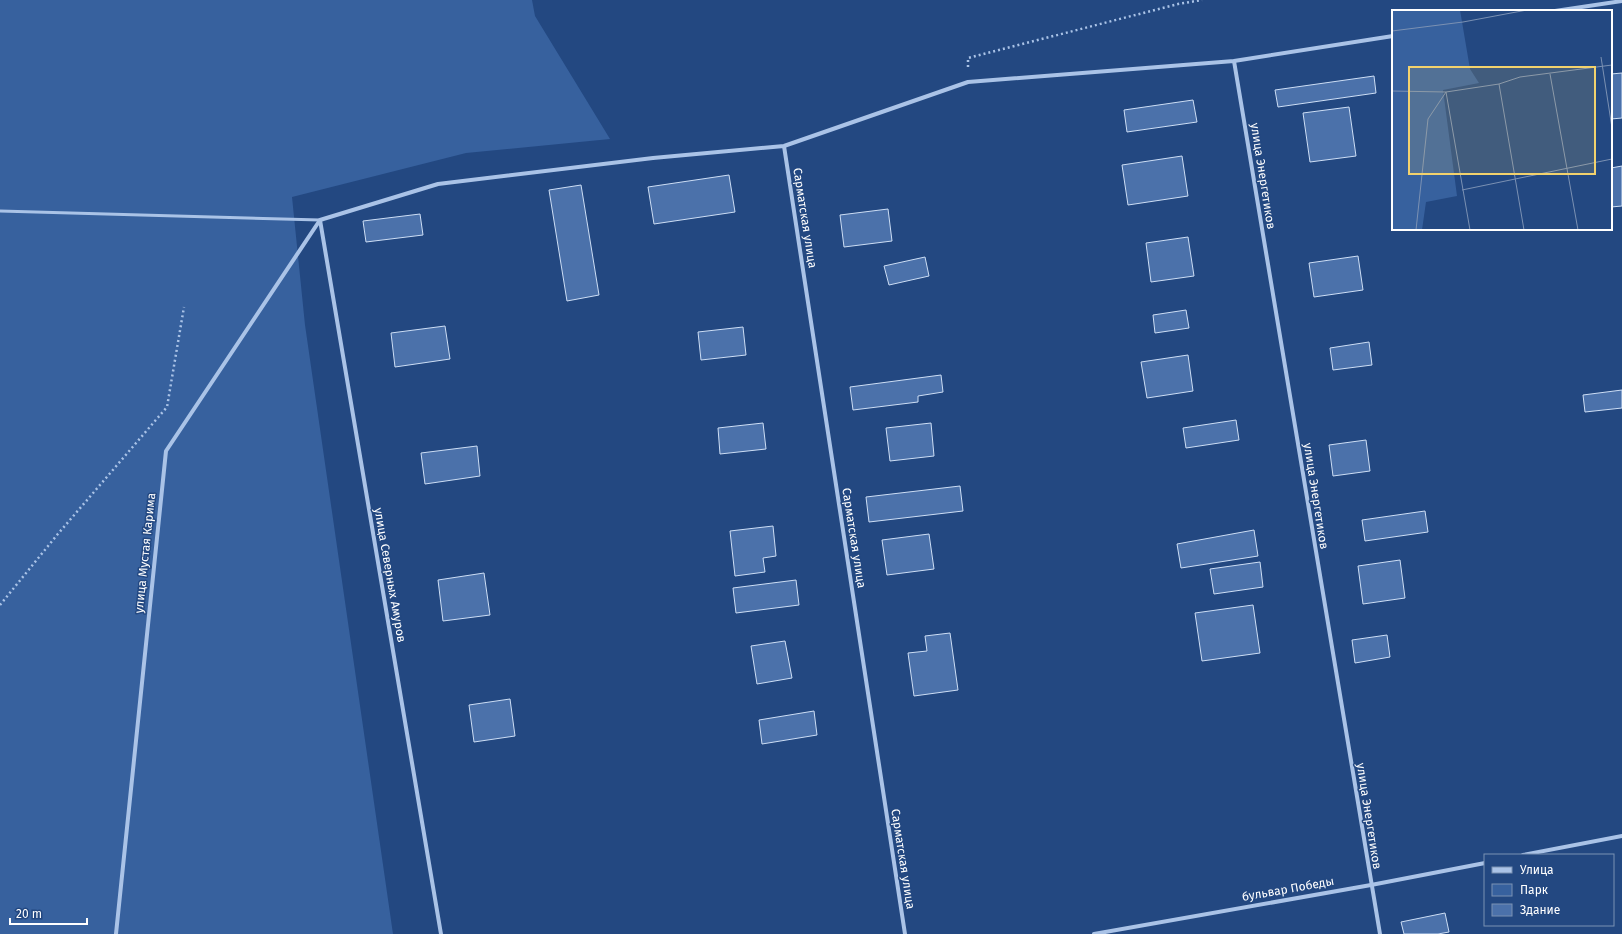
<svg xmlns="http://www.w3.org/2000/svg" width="1622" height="934" viewBox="0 0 1622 934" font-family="'Fira Sans',sans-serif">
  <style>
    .green { fill: #37619e }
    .building { fill: #4b71aa; stroke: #cddef5 }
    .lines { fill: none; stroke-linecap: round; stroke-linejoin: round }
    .path { stroke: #aac3e7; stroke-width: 2.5; stroke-dasharray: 2 3; stroke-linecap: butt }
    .lane { stroke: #aac3e7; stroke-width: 3 }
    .street { stroke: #aac3e7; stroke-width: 4 }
    .labels { text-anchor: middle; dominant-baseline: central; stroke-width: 3; stroke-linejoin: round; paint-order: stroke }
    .street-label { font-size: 12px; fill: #fff; stroke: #234881 }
    .inset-road { fill: none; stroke: #7b91b3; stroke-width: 1 }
    .view { fill: #f2d26d; fill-opacity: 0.15; stroke: #f2d26d; stroke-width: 2 }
    .inset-edge { fill: none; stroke: #fff; stroke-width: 2 }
  </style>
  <rect width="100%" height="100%" fill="#234881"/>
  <path class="green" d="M0,0H532L535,16L610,139L466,153L292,197L305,325L393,934H0Z"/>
  <path class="building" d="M1622,73V118L1611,119V74Z
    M1374,76L1376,93L1278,107L1275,90Z
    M1193,100L1197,122L1127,132L1124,110Z
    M1349,107L1356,156L1310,162L1303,113Z
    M1182,156L1188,196L1128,205L1122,165Z
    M1622,166V206L1611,207V168Z
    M729,175L735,212L654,224L648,187Z
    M581,185L599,295L567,301L549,190Z
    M888,209L892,241L844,247L840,215Z
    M420,214L423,235L366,242L363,221Z
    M1188,237L1194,276L1151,282L1146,243Z
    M1358,256L1363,290L1314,297L1309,263Z
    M925,257L929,276L889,285L884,266Z
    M1186,310L1189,328L1155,333L1153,315Z
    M445,326L450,359L395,367L391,333Z
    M743,327L746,355L701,360L698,332Z
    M1369,342L1372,365L1333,370L1330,348Z
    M1188,355L1193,391L1147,398L1141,362Z
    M941,375L943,392L918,396V402L853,410L850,387Z
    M1622,390V408L1585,412L1583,395Z
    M1236,420L1239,440L1186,448L1183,428Z
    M763,423L766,449L720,454L718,428Z
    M931,423L934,456L890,461L886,428Z
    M1366,440L1370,471L1333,476L1329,445Z
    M477,446L480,476L425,484L421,453Z
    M960,486L963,511L869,522L866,497Z
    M1425,511L1428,532L1365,541L1362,520Z
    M773,526L776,556L763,558L765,572L735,576L730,531Z
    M1254,530L1258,556L1181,568L1177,544Z
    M929,534L934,569L887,575L882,540Z
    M1400,560L1405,598L1363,604L1358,566Z
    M1260,562L1263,587L1214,594L1210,569Z
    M484,573L490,615L443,621L438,580Z
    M796,580L799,605L736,613L733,588Z
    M1253,605L1260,653L1202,661L1195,613Z
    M950,633L958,690L914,696L908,653L927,651L925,636Z
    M1387,635L1390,657L1355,663L1352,640Z
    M785,641L792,678L757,684L751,646Z
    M510,699L515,736L474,742L469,705Z
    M814,711L817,735L762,744L759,720Z
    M1445,913L1449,932L1438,934H1404L1401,922Z"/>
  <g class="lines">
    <path class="path" d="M968,67V58L1178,4L1202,0
      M0,605L57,535L167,407L184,307"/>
    <path class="lane" d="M0,211L320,220"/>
    <path class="street" d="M1555,11L1622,1
      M1234,61L1380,934
      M784,146L905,934
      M320,220L438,184L653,158L784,146L968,82L1234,61L1393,36
      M320,220L441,934
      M1523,855L1622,836
      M116,934L166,451L320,220
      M1094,934L1371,885L1485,863"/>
  </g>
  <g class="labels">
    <g class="street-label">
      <text transform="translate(1263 176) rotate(81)">улица Энергетиков</text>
      <text transform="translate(805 218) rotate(81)">Сарматская улица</text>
      <text transform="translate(1316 496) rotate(81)">улица Энергетиков</text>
      <text transform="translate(854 538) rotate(81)">Сарматская улица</text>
      <text transform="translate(145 553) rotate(-84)">улица Мустая Карима</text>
      <text transform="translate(390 575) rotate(80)">улица Северных Амуров</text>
      <text transform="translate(1369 816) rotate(81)">улица Энергетиков</text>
      <text transform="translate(903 859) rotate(81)">Сарматская улица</text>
      <text transform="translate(1288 889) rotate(-10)">бульвар Победы</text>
    </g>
  </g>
  <g transform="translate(1392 10)">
    <rect width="220" height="220" fill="#234881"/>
    <path d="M0,0H68L78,59L87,73L51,80L65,186L34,192L30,220H0Z" fill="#37619e"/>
    <path class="inset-road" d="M0,21L71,12L135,0M209,47L220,118M158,64L186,220M107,74L132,220M0,81L54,82L107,74L128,67L220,55M54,82L78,220M70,180L220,149M24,220L36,109L54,82"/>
    <path class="view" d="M17,57H203V164H17Z"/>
    <rect width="220" height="220" class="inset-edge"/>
  </g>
  <rect x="1484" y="854" width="130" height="72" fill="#234881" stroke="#7b91b3"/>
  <rect x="1492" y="867" width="20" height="6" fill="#aac3e7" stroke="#7b91b3"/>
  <text x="1520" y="874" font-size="12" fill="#ffffff">Улица</text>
  <rect x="1492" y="884" width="20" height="12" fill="#37619e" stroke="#7b91b3"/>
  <text x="1520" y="894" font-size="12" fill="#ffffff">Парк</text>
  <rect x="1492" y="904" width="20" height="12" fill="#4b71aa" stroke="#7b91b3"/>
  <text x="1520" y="914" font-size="12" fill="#ffffff">Здание</text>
  <path d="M10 918v6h77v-6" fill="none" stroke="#ffffff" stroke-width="2"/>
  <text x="16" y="918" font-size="12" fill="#ffffff" stroke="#234881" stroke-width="3" paint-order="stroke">20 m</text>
</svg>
